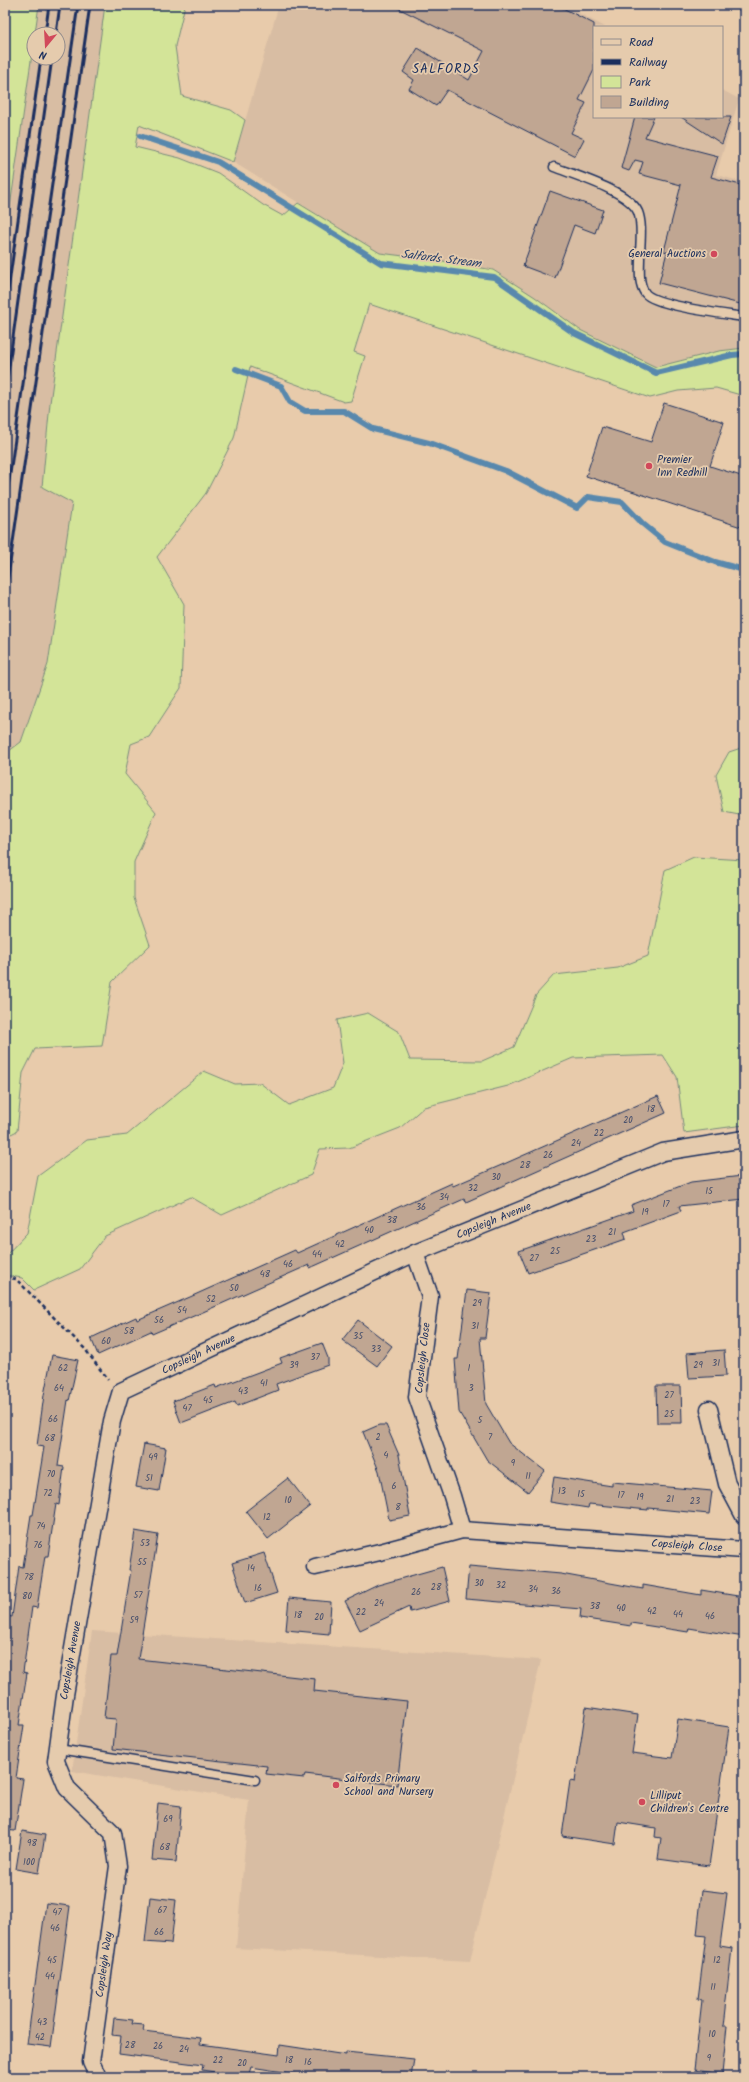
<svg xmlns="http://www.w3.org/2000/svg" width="749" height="2082" viewBox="0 0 749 2082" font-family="Kalam,sans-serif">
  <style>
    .built { fill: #d8bda3 }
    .green { fill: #d3e498; stroke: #778a7b }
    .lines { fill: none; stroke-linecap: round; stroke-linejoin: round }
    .stream { stroke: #5888ad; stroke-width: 6 }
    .building { fill: #c0a692; stroke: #1b2f5e }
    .lane-casing { stroke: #1b2f5e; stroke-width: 11 }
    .street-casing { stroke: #1b2f5e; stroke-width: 19 }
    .path { stroke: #1b2f5e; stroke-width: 2.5; stroke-dasharray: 4 3; stroke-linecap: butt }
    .lane { stroke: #e5cbad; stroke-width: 8 }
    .street { stroke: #e5cbad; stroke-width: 16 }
    .rail { stroke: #1b2f5e; stroke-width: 3 }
    .poi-dot { fill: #d1495b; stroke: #e5cbad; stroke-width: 1.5 }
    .labels { text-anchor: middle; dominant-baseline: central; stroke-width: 3.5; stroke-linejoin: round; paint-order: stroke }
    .number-label { font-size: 9px; fill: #444d6b }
    .poi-label { font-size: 11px; fill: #1b2f5e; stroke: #e5cbad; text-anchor: start }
    .street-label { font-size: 11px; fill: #1b2f5e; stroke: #e5cbad }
    .water-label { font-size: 12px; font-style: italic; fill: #253e6b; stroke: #e5cbad }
    .quarter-label { font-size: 13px; letter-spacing: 1px; fill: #1b2f5e; stroke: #e5cbad }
  </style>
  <rect width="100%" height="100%" fill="#e8cbab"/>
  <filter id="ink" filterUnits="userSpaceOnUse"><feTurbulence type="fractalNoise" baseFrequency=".025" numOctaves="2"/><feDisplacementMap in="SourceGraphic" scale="8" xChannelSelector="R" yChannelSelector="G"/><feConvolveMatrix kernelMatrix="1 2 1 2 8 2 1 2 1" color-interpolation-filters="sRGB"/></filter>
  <g filter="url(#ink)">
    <path class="built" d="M39,5H105L50,403L42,486L72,503L48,664L21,742L5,754V242L34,39V58H58V34H35Z
      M278,5H564L605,27H594V117H722V90L739,99L716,175L744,182V348L719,351L656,367L580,330L535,297L493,270L443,261L380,253L233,162L278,8Z
      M92,1631L541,1660L470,1961L236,1948L249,1800L72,1771Z"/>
    <path class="green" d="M5,5H39L5,242Z
      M105,5H185L175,46L182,96L231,110L245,120L233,162L139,125L135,147L180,158L218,173L263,205L283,216L298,203L380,253L443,261L493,270L535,297L580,330L656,367L719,351L744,348V396L716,388L678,391L650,398L369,304L354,352L365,356L351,401L344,402L250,367L234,438L206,493L157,557L184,604L181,688L149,737L131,744L125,774L156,812L134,862V898L150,945L112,982L102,1046L35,1049L23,1073L17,1131L5,1137V754L21,742L48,664L72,503L42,487L50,403Z
      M744,747V816L724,812L716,775L729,752Z
      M694,857L744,860V1125L684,1133L677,1077L663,1055L573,1058L508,1086L424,1107L400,1128L349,1148L320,1149L311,1175L222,1215L191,1197L105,1236L80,1269L34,1290L22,1278L5,1275V1256L27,1233L38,1176L87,1140L127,1135L204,1071L235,1084L260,1083L289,1105L333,1088L343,1063L337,1020L368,1013L399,1032L410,1060L482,1061L514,1047L536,995L554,975L618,968L648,956L665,870Z"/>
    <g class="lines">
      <path class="stream" d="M140,136L218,162L381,263L494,277L574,333L656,373L732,355L744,354
        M236,369L281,386L290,402L305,411H344L373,429L429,443L506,471L577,508L588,497L622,502L643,524L665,542L715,562L744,570"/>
    </g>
    <path class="building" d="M392,5H557L594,24V70L579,100L586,103L571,133L584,139L575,156L447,90L436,106L409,89L414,80L403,72L418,48L469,80L484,51Z
      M635,117H654L645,137L718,156L711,177L744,186V305L659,283L667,252L664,251L681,185L639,174L643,162L635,160L629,171L621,168Z
      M681,117H731L722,144Z
      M550,191L603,210L595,233L574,225L555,278L523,266Z
      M664,403L724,422L710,466L744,477V528L586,476L602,427L651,442Z
      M658,1096L666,1113L466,1202L464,1199L310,1268L309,1265L203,1312L152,1334L151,1331L98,1355L91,1338L136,1317L137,1320L190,1297L295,1250L297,1253L452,1183L453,1186L504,1164Z
      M742,1176L744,1199L679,1206L681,1211L624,1232L626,1239L528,1273L519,1251L633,1211L631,1205L691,1182Z
      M467,1290L491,1293L485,1338H480L486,1404L509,1443L545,1471L528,1492L487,1460L459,1412L455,1359H458Z
      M358,1320L392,1346L377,1366L342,1340Z
      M322,1343L328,1358V1365L276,1384L278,1390L237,1406L235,1402L181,1423L173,1401L215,1385L216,1388L282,1363L280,1358Z
      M724,1350L726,1376L689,1378L687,1353Z
      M52,1355L78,1360L69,1401L68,1400L58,1466L64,1467L59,1505L56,1504L48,1556H45L37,1608L32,1607L23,1672L27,1673L19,1725H24L16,1778L23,1779L15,1831L5,1830V1630L7,1616L12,1617L19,1566L23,1567L31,1515H33L44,1447L37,1446L44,1395Z
      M656,1386H681L682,1423H657Z
      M379,1425H386L399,1455L410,1516L389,1520L379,1471L363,1432Z
      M144,1444L166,1448L159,1491L136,1487Z
      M554,1477L612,1486V1482L712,1491L709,1514L648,1508V1510L589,1504L588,1508L550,1502Z
      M288,1478L310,1506L268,1539L246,1511Z
      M135,1531L158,1535L138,1659L315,1679L314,1691L407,1701L397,1785L305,1774L304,1778L266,1774L267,1766L113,1749L116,1719L104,1718L111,1656H117L131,1570H129Z
      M264,1553L277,1593L245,1603L232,1563Z
      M469,1566L561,1574L643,1589V1585L701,1595V1590L744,1597V1637L689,1628L688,1632L631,1623V1626L580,1618L581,1609L466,1599Z
      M442,1567L450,1601L410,1612L409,1607L360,1630L345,1601L378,1585Z
      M289,1598L331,1602L329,1634L286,1630Z
      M586,1707L638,1715L632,1753L672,1758L678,1719L729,1727L709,1866L658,1859L661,1838L655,1837L656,1828L618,1822L615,1844L562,1836L570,1781L575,1782Z
      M158,1803L181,1806L176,1862L152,1860Z
      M22,1831L45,1835L39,1873L16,1869Z
      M702,1890L727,1893L720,1946L732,1948L723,2026H727L722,2074L694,2070L702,2000L698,1999L706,1936L697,1935Z
      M150,1897L176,1900L171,1944L145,1942Z
      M46,1903L70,1906L51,2047L27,2044Z
      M114,2018L133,2020L132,2024L144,2025L143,2031L201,2038L200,2044L279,2055L280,2045L346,2055V2052L414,2059L411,2077H316L251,2067L248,2077L202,2070L203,2065L119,2054L121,2036L112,2035Z"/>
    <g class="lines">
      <g class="lane-casing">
        <path id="lane" d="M554,167C574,175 629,191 638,212C643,225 640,244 640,257C640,269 638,283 645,293C655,306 725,314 744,317
          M58,1749L255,1780"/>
      </g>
      <g class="street-casing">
        <g id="street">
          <path d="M415,1253L430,1296L417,1397L452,1496L462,1530"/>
          <path d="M709,1409L727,1484L744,1516"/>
          <path id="s1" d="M315,1567L384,1551L462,1530L744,1550"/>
          <path id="s2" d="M98,2077L91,2062L118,1866L113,1833L67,1788L56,1761L65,1695L112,1421L121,1391L415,1253L663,1152L744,1139"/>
        </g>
      </g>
      <path class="path" d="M5,1277L16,1279L85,1349L108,1380"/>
      <use href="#lane" class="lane"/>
      <use href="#street" class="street"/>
      <path class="rail" d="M45,34L49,5
        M56,34L60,5
        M5,312L41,58
        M5,394L52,58
        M5,508L78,5
        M5,598L90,5"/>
    </g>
  </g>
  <g class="poi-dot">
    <circle cx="714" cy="254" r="4"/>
    <circle cx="649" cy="466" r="4"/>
    <circle cx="336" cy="1785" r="4"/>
    <circle cx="642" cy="1802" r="4"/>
  </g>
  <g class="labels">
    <g class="number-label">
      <text x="651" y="1109">18</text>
      <text x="628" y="1120">20</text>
      <text x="599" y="1133">22</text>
      <text x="576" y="1143">24</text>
      <text x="548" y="1155">26</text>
      <text x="525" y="1165">28</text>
      <text x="496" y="1177">30</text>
      <text x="473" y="1188">32</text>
      <text x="709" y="1191">15</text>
      <text x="444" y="1197">34</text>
      <text x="666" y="1204">17</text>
      <text x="421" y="1207">36</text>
      <text x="645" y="1212">19</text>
      <text x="392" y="1220">38</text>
      <text x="369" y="1230">40</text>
      <text x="612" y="1232">21</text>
      <text x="591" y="1239">23</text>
      <text x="340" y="1244">42</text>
      <text x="555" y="1251">25</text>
      <text x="317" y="1254">44</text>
      <text x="534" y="1258">27</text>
      <text x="288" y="1264">46</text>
      <text x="265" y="1274">48</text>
      <text x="234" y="1288">50</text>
      <text x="211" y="1299">52</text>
      <text x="477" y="1303">29</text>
      <text x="182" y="1310">54</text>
      <text x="159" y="1320">56</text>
      <text x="475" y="1326">31</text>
      <text x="129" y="1331">58</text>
      <text x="358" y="1336">35</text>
      <text x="106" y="1341">60</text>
      <text x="376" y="1349">33</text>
      <text x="315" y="1357">37</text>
      <text x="716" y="1363">31</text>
      <text x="294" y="1365">39</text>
      <text x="698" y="1365">29</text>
      <text x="63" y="1368">62</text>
      <text x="469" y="1368">1</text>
      <text x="264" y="1383">41</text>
      <text x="59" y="1388">64</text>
      <text x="471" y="1388">3</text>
      <text x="243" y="1391">43</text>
      <text x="669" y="1395">27</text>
      <text x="208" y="1400">45</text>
      <text x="187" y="1408">47</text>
      <text x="669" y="1414">25</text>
      <text x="53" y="1419">66</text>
      <text x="480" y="1420">5</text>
      <text x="378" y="1437">2</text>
      <text x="490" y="1437">7</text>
      <text x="50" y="1438">68</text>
      <text x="386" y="1455">4</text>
      <text x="153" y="1457">49</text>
      <text x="513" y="1463">9</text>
      <text x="51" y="1474">70</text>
      <text x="528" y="1476">11</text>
      <text x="149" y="1478">51</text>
      <text x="394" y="1486">6</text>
      <text x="562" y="1491">13</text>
      <text x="48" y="1493">72</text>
      <text x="581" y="1494">15</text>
      <text x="621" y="1495">17</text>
      <text x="640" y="1497">19</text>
      <text x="670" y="1499">21</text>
      <text x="288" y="1500">10</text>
      <text x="695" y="1501">23</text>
      <text x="398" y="1507">8</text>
      <text x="267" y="1517">12</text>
      <text x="41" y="1526">74</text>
      <text x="145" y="1543">53</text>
      <text x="38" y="1545">76</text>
      <text x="142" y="1562">55</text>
      <text x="251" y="1568">14</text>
      <text x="29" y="1577">78</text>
      <text x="479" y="1583">30</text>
      <text x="501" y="1585">32</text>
      <text x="436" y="1587">28</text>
      <text x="258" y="1588">16</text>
      <text x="533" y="1589">34</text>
      <text x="556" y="1591">36</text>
      <text x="416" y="1592">26</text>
      <text x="138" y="1595">57</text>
      <text x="27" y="1596">80</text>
      <text x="379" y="1603">24</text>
      <text x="595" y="1606">38</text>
      <text x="621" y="1608">40</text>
      <text x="652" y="1611">42</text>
      <text x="361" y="1612">22</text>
      <text x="678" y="1614">44</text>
      <text x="298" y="1615">18</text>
      <text x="710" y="1616">46</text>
      <text x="319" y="1617">20</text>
      <text x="134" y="1620">59</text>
      <text x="168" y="1819">69</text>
      <text x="32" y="1843">98</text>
      <text x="165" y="1847">68</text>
      <text x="29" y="1862">100</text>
      <text x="162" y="1910">67</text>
      <text x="57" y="1912">47</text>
      <text x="55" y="1928">46</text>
      <text x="159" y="1932">66</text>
      <text x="52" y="1960">45</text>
      <text x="717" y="1960">12</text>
      <text x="50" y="1976">44</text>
      <text x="713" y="1987">11</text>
      <text x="42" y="2022">43</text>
      <text x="712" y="2034">10</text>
      <text x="40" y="2037">42</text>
      <text x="130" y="2045">28</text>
      <text x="158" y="2046">26</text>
      <text x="184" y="2049">24</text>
      <text x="709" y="2058">9</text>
      <text x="218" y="2060">22</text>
      <text x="289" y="2060">18</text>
      <text x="308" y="2062">16</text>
      <text x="242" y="2063">20</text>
    </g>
    <g class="poi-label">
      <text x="706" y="254" text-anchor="end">General Auctions</text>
      <text x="657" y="460">Premier<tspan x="657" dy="13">Inn Redhill</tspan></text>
      <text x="344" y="1779">Salfords Primary<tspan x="344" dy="13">School and Nursery</tspan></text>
      <text x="650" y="1796">Lilliput<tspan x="650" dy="13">Children's Centre</tspan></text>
    </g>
    <g class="street-label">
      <text stroke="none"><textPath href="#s2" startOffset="1127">Copsleigh Avenue</textPath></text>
      <text stroke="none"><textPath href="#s2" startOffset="803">Copsleigh Avenue</textPath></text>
      <text transform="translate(423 1358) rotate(-84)">Copsleigh Close</text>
      <text stroke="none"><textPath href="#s1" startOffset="377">Copsleigh Close</textPath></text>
      <text stroke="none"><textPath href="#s2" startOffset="443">Copsleigh Avenue</textPath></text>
      <text stroke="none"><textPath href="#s2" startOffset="115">Copsleigh Way</textPath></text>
    </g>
    <g class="water-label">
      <text transform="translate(441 259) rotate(7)">Salfords Stream</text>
    </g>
    <g class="quarter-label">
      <text x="446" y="69">SALFORDS</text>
    </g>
  </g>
  <rect width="749" height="2082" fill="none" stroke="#e5cbad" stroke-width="20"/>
  <rect x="10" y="10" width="729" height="2062" fill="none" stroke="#1b2f5e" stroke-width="1.5" filter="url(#ink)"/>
  <rect x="593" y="26" width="130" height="92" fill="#e5cbad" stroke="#948d8d"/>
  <rect x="601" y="39" width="20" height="6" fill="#e5cbad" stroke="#948d8d"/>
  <text x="629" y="46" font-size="12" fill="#1b2f5e">Road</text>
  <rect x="601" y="59" width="20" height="6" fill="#1b2f5e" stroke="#948d8d"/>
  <text x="629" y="66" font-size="12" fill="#1b2f5e">Railway</text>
  <rect x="601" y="76" width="20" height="12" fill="#d3e498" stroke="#948d8d"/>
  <text x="629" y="86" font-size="12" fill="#1b2f5e">Park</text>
  <rect x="601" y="96" width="20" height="12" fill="#c0a692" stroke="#948d8d"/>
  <text x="629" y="106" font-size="12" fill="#1b2f5e">Building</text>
  <g transform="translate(46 46) rotate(198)"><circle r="19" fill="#e5cbad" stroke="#948d8d"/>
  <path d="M0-3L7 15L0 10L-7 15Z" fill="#d1495b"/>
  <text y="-6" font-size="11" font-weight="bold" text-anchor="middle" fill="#1b2f5e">N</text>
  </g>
</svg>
